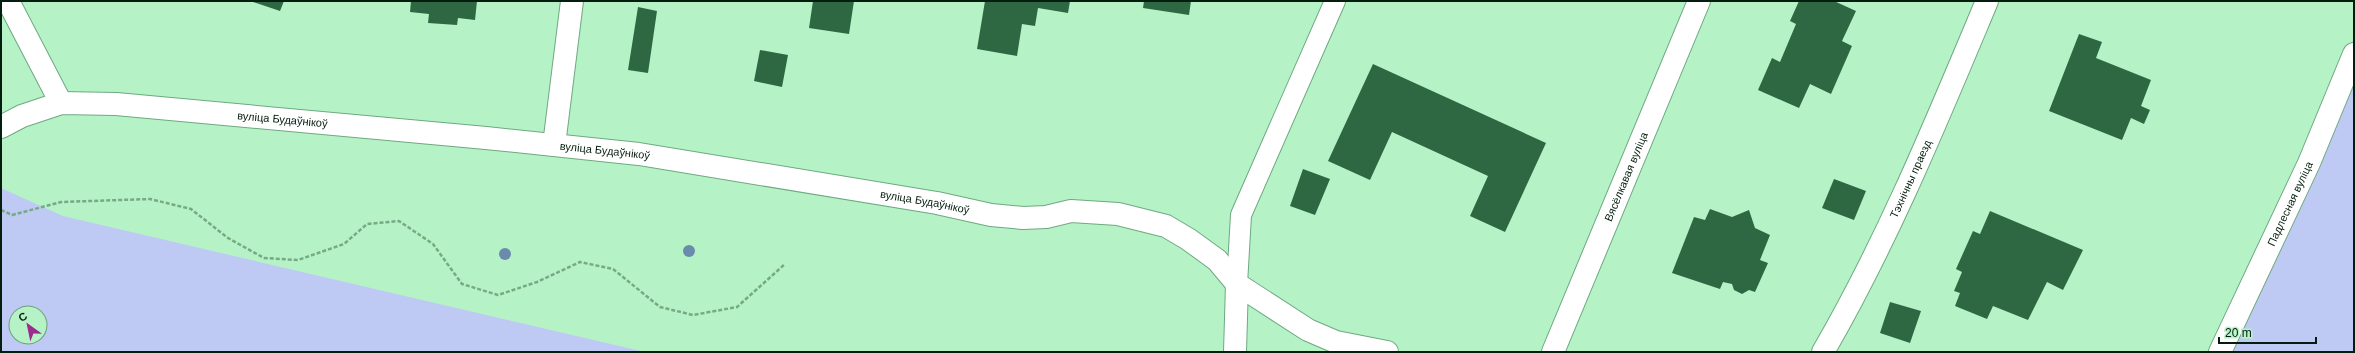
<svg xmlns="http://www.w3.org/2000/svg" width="2355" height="353" viewBox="0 0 2355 353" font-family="Helvetica,sans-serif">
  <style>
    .green { fill: #bfcaf4; fill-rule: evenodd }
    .building { fill: #2e6843 }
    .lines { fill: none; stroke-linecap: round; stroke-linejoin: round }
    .service-casing { stroke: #6ea981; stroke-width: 22 }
    .minor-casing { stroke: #6ea981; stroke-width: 24 }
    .path { stroke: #78a987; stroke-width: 2.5; stroke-dasharray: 4 2; stroke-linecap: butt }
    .service { stroke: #fff; stroke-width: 20 }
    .minor { stroke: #fff; stroke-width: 22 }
    .tree { fill: #6b8bae }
    .labels { text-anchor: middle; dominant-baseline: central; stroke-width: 4; stroke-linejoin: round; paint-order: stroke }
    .street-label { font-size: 11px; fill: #051d0e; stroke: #b5f3c7 }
  </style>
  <rect width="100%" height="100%" fill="#b5f3c7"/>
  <path class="green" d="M2354,65V352H2220Z
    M1,188L63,216L645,352H1ZM16,313H40V337H16Z"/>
  <path class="building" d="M250,1H284L280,11Z
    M411,1H477L475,20L458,18L457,25L428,23L429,14L410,12Z
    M813,1H854L849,34L809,28Z
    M985,1H1070L1068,13L1038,8L1035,26L1022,24L1017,56L977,49Z
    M1144,1H1191L1189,15L1143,8Z
    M1799,1H1834L1856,11L1842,41L1852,46L1831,94L1810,84L1799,108L1758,90L1772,58L1780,62L1796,24L1790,21Z
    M638,7L657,11L648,73L628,70Z
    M2079,34L2102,42L2096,58L2151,80L2141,106L2150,110L2144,124L2131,118L2122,140L2049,111Z
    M760,50L788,55L782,87L754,81Z
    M1373,64L1546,143L1505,232L1470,216L1488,176L1392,132L1370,180L1328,161Z
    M1303,169L1330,179L1315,215L1290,206Z
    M1834,179L1866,191L1854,220L1822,208Z
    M1710,209L1732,217L1749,210L1755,228L1770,235L1760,260L1768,263L1755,292L1749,290L1742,294L1734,290L1732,284L1723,282L1720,289L1672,273L1694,217L1705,220Z
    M1990,211L2083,250L2063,290L2047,282L2028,320L1993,306L1987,319L1955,306L1960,293L1954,291L1962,272L1956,269L1973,231L1980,234Z
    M1890,302L1921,311L1910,343L1880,333Z"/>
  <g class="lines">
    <g class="service-casing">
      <path id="service" d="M1237,284L1241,215L1335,1"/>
    </g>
    <g class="minor-casing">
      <g id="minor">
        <path d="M8,1L61,103"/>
        <path id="s1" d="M1,127L22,116L61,103L116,104L486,138L639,154L937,203L991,215L1023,218L1046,217L1071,211L1118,214L1166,226L1188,239L1217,260L1237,284L1308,330L1336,342L1387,352"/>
        <path d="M554,145L572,1"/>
        <path d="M1235,352L1237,284"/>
        <path id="s2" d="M1553,352L1699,1"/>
        <path id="s3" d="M1823,352C1888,240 1937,120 1987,1"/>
        <path id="s4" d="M2220,352L2309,163L2354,54"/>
      </g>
    </g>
    <path class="path" d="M1,210L12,215L61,202L150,199L191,209L228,238L264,258L298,260L344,244L367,224L399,221L433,244L462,284L498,295L537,282L580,262L613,269L660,307L693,315L737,307L785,264"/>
    <use href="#service" class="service"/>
    <use href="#minor" class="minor"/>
  </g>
  <g class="tree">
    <circle cx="689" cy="251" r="6"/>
    <circle cx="505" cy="254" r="6"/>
  </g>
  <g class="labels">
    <g class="street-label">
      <text stroke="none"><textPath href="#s1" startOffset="287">вуліца Будаўнікоў</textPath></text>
      <text stroke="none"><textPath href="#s1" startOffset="611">вуліца Будаўнікоў</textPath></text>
      <text stroke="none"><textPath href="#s2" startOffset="190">Вясёлкавая вуліца</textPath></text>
      <text stroke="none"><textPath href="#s3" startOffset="194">Тэхнічны праезд</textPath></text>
      <text stroke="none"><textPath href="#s1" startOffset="935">вуліца Будаўнікоў</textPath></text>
      <text stroke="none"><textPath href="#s4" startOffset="164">Падлесная вуліца</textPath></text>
    </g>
  </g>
  <rect width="2355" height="353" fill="none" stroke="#051d0e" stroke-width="4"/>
  <g transform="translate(28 325) rotate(327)"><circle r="19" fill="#b5f3c7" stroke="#6f9d7d"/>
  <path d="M0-3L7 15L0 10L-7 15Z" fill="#9b2d8d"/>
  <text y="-6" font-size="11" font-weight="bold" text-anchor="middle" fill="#051d0e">С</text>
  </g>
  <path d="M2219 337v6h97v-6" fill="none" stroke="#051d0e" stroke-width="2"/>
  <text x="2225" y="337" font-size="12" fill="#051d0e" stroke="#b5f3c7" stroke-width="3" paint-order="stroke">20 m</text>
</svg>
